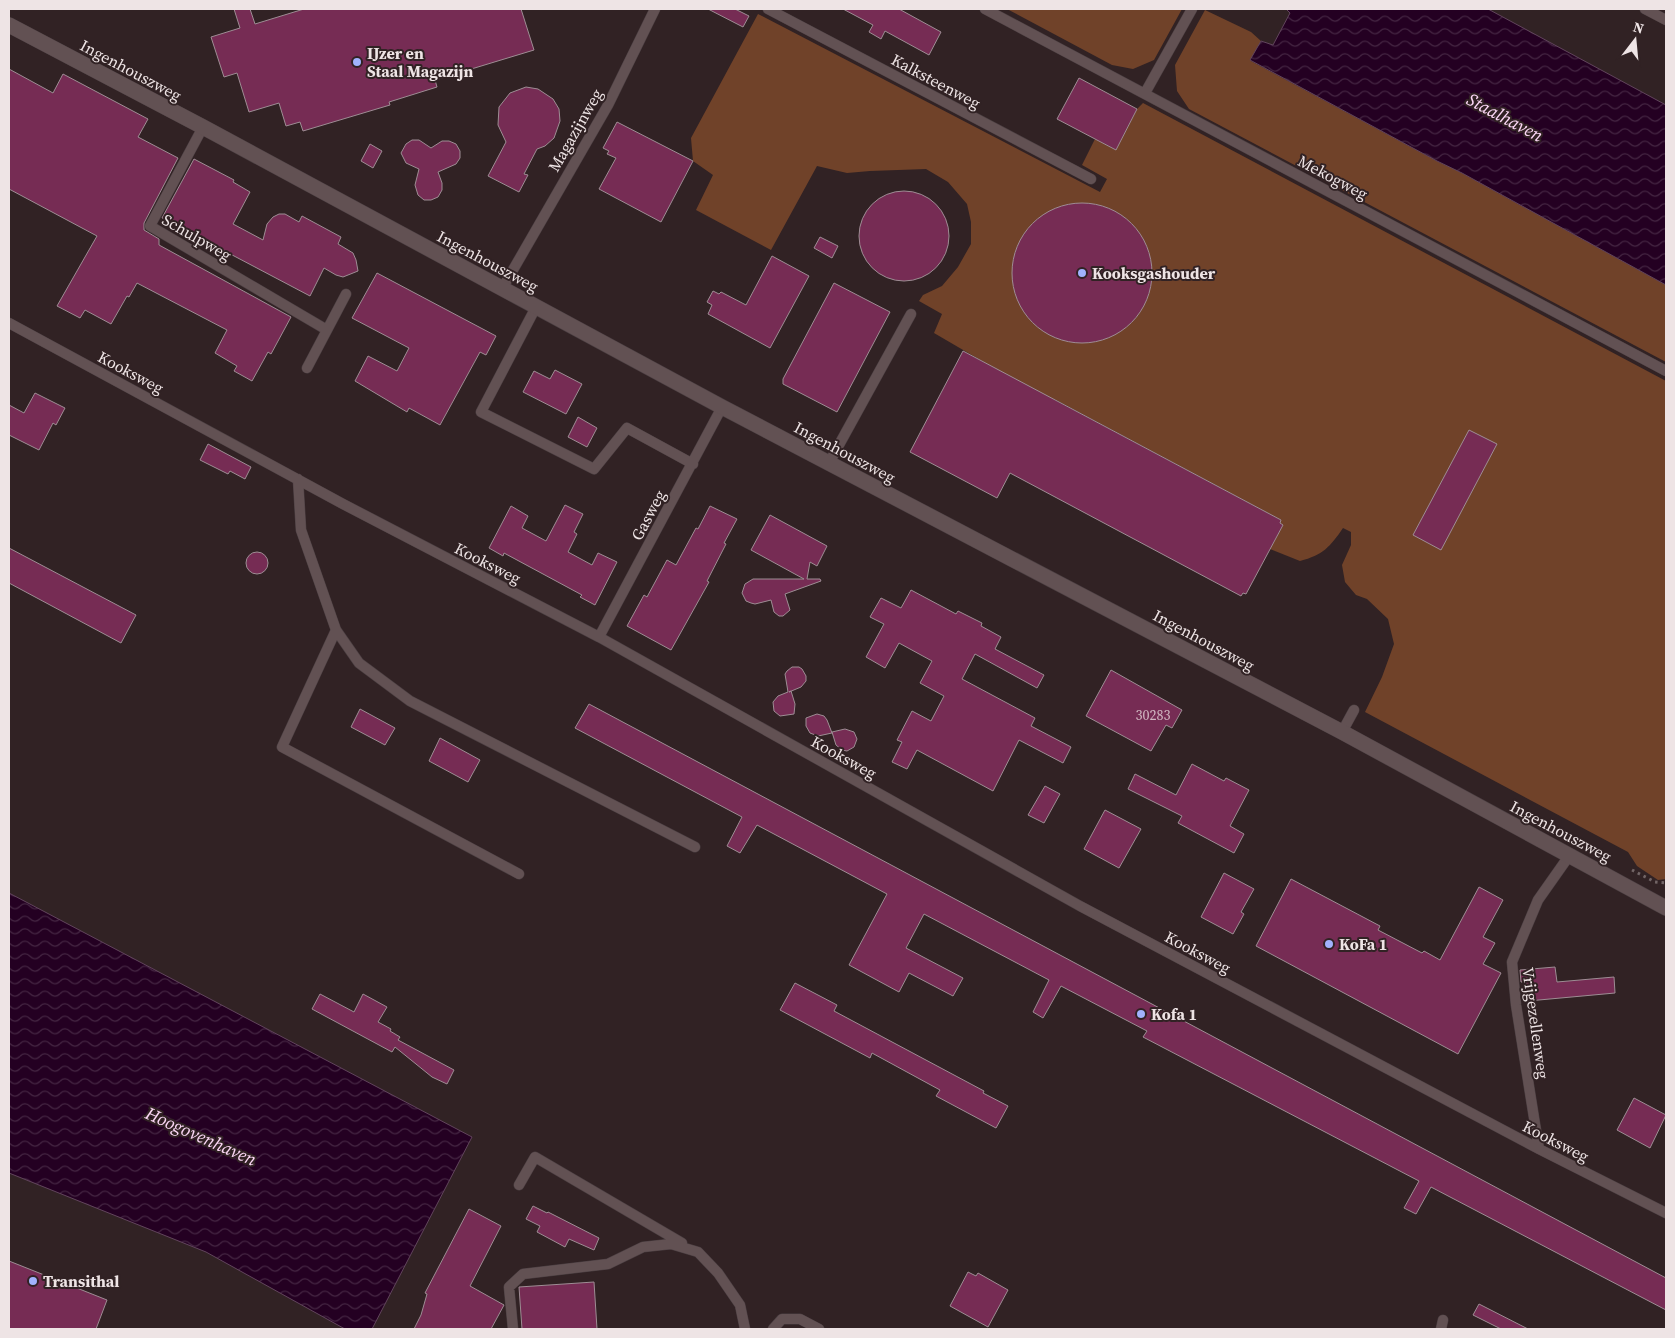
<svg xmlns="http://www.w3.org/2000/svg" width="1675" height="1338" viewBox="0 0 1675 1338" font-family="'Source Serif 4',serif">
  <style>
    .grass { fill: #704229 }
    .water { fill: url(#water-waves); stroke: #61445c }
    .building { fill: #762c54; stroke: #9e8d94 }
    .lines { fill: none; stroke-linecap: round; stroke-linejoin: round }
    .service-casing { stroke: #4b3f42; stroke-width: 11 }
    .minor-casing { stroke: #4b3f42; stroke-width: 16 }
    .path { stroke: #726566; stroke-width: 3; stroke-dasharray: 2.5 4; stroke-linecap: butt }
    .service { stroke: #625153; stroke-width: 10 }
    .minor { stroke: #625153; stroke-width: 15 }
    .poi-dot { fill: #a1b2fd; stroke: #312224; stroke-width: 2 }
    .labels { text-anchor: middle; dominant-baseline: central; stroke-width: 4; stroke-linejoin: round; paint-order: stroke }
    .number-label { font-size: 14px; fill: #d0b6c1 }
    .poi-label { font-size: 16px; font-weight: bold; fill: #eee4e5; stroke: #312224; text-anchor: start }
    .street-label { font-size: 16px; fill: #eee4e5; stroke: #312224 }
    .water-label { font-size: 18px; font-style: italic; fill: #fcd7f6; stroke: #312224 }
  </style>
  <defs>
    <pattern id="water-waves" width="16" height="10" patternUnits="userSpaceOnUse" patternTransform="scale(1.25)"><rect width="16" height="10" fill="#240022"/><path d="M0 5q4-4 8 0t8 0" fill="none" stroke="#442542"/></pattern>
  </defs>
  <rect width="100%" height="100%" fill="#312224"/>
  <path class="grass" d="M1007,9H1182L1154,60L1133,69L1112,65Z
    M1205,10L1251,32L1261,41L1251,61L1437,161L1462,173L1666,285V362L1189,109L1177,91L1175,65Z
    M758,14L1100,192L1107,179L1082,165L1095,139L1116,150L1137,109L1143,103L1666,381V879L1658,880L1637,866L1628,852L1365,712L1382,677L1394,644L1388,619L1367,599L1356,595L1345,582L1342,565L1351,545V532L1343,528C1330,547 1323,555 1300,561L1270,549L1283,525L1280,523L1281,520L1054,399L1052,402L934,333L942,314L919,301L923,295L942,286L958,267L971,244V222L967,204L948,182L926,169L870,171L847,173L817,166L771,250L696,210L713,175L693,161L691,138Z"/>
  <path class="water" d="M1286,9H1488L1666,105V285L1462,173L1437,161L1250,60L1261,41L1273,45L1290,13Z
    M9,893L472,1137L372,1329H345L206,1252L9,1173Z"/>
  <path class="building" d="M234,9H250L255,24L304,9H521L534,50L435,80L437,87L389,102L390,105L303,131L300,122L286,126L279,103L249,112L237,73L224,77L211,37L240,28Z
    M708,9H735L749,16L743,27Z
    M843,9H899L941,32L929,55L885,31L881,39L869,32L873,25Z
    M9,69L53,93L63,74L148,119L138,137L178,158L144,223V230L159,239V245L291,317L271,354L268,352L252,381L234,371L237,366L215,353L227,330L137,283L129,297L127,296L111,324L85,310L80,318L57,306L97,236L9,189Z
    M1079,78L1137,109L1116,150L1057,119Z
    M526,87L538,89L553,99L559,109L560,121L554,138L545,146L537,149L524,174L528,175L519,192L488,176L506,142L498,125L499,107L510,93Z
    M617,122L693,161L661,222L599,189L616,158L607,154L609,151L603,148Z
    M412,140H419L431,148L442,141H449L456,144L460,151V158L456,164L438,172L442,183V190L438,197L431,200H424L418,195L415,185L419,169L406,163L401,153L406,144Z
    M370,144L382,151L373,168L361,161Z
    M194,159L234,180L233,182L250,192L233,224L263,240L267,224L273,217L279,214H285L299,222L302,216L341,237L338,244L353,253L356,260L358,271L343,277L336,275L324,268L310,296L162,218Z
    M859 236a45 45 0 1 1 90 0a45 45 0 1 1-90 0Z
    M1012 273a70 70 0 1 1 140 0a70 70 0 1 1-140 0Z
    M820,237L838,246L832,258L814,248Z
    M772,256L809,276L770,348L708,314L712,305L707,302L713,291L719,294L721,292L746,305Z
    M377,273L496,336L486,355L480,352L440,425L409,408L407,412L355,381L368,356L397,371L409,348L352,318Z
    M834,283L890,312L837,412L783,384V379Z
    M963,351L1281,520L1280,523L1283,525L1246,594L1243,593L1241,596L1010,473L997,498L910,452Z
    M555,370L582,384L566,414L523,392L534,371L550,379Z
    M35,393L65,408L56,425L53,423L39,450L9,435V405L24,413Z
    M578,417L597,428L587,447L568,437Z
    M1469,430L1497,444L1441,550L1413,535Z
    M208,444L251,467L245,479L230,471L228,474L200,460Z
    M565,505L583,514L574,532L577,534L568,552L592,565L598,553L617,562L595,605L580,597L582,595L504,553L503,556L489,548L511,506L528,516L522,528L546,541Z
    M710,506L737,519L724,543L726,544L707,581L709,582L671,650L627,626L644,595L647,597L667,560L676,565L696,528L698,529Z
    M770,515L827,546L817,566L810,562L807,579H820L821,581L785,594L790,610L783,616H779L774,612L771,600L755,604L751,603L746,601L742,593L745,584L753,579H804L751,550Z
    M9,548L136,615L121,643L9,583Z
    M246 563a11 11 0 1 1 22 0a11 11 0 1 1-22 0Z
    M911,590L956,614L958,611L982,623L981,626L1001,637L995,649L1044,675L1037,688L975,654L962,679L1035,718L1031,726L1071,747L1063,763L1019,740L993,791L917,750L907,769L892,762L902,742L897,740L912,711L931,721L944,696L920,683L932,661L899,643L885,668L866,657L884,624L870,617L881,598L901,608Z
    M792,667H799L802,669L806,676V681L801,687L789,692L791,691L795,704L794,714L780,716L774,711L773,702L778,696L788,692L785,674L787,671Z
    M1111,670L1182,710L1172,728L1166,725L1151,751L1086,716Z
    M589,704L1666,1278V1310L1431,1187L1416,1214L1404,1208L1419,1181L1143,1037L1147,1031L1061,986L1043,1018L1033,1012L1049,980L924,914L906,948L963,978L953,996L909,973L899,992L849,965L887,894L757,825L740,853L727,846L742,817L575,728Z
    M360,709L395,728L385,745L351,727Z
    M817,714L824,716L827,720L832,733L818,736L810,733L806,726V718Z
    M845,729L854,732L857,739L854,747L847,751L842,750L836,745L832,732Z
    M440,738L480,760L468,782L429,761Z
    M1192,764L1224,781L1226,778L1249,790L1230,826L1244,834L1234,853L1178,823L1182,816L1128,789L1135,774L1176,795Z
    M1045,786L1060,794L1044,823L1028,815Z
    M1105,810L1141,829L1119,868L1084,849Z
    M1224,873L1254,889L1241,912L1244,914L1233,934L1201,917Z
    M1291,879L1380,926L1378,930L1422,953L1424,951L1440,960L1479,887L1503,900L1483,937L1495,943L1483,964L1501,973L1458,1054L1256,946Z
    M1555,967L1557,982L1614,977L1615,993L1528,1001L1526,982H1521L1520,970Z
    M795,983L837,1005L834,1011L984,1091L983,1093L1008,1106L996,1128L936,1096L940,1090L872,1053L870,1058L780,1010Z
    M320,994L354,1012L363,994L387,1007L378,1022L391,1029L390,1031L400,1037L398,1040L454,1070L447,1084L432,1077L395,1047L392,1052L312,1009Z
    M1634,1098L1666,1115L1650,1148L1617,1130Z
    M533,1206L547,1213L548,1212L599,1238L594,1250L569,1239L565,1247L537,1232L540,1226L526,1219Z
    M469,1209L501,1226L470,1286L504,1305L491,1329H414L421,1315L427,1294L425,1293Z
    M9,1261L107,1300L96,1329H9Z
    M968,1272L976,1276L978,1273L1008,1290L988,1327L950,1306Z
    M594,1282L597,1329H522L519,1287Z
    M1479,1304L1528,1329H1501L1473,1315Z"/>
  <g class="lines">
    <g class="service-casing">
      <path id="service" d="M768,9L1091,179
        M985,9L1666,371
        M1645,9L1666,20
        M1145,93L1192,9
        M203,127L150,226L327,330
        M502,289L608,105L655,9
        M536,307L481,412L594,469L627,428L693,464
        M9,323L343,504L599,637L1080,906L1539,1149L1666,1213
        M307,368L346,294
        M829,463L911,314
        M298,479L301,530L336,630L282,747L519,874
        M336,630L359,663L410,701L695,847
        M599,637L722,407
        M1342,732L1354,710
        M1539,1149L1516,1005L1512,962L1538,900L1569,856
        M519,1185L535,1157L682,1243
        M513,1329L509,1287L523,1274L608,1264L643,1247L671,1244L698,1252L718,1273L740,1305L745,1329
        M773,1329L782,1319H800L819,1329
        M1441,1329L1443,1320"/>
    </g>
    <g class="minor-casing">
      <path id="minor" d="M9,25L203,127L722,407L1342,732L1666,908"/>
    </g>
    <path class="path" d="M1632,870L1655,882L1666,883"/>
    <use href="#service" class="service"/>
    <use href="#minor" class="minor"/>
  </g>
  <g class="poi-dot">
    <circle cx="357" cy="62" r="5"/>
    <circle cx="1082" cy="273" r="5"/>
    <circle cx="1329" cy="944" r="5"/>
    <circle cx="1141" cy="1014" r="5"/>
    <circle cx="33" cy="1281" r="5"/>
  </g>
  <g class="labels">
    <g class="number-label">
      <text x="1153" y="715">30283</text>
    </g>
    <g class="poi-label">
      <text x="367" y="53">IJzer en<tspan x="367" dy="18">Staal Magazijn</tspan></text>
      <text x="1092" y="273">Kooksgashouder</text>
      <text x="1339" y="944">KoFa 1</text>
      <text x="1151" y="1014">Kofa 1</text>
      <text x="43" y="1281">Transithal</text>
    </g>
    <g class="street-label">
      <text transform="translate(131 70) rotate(28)">Ingenhouszweg</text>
      <text transform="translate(936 81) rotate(28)">Kalksteenweg</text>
      <text transform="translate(575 130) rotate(-60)">Magazijnweg</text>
      <text transform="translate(1333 177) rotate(28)">Mekogweg</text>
      <text transform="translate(197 237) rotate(30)">Schulpweg</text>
      <text transform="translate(488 261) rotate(28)">Ingenhouszweg</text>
      <text transform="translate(131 372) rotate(28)">Kooksweg</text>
      <text transform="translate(845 452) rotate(28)">Ingenhouszweg</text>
      <text transform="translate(648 515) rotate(-62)">Gasweg</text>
      <text transform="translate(488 563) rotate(27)">Kooksweg</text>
      <text transform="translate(1204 640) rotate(28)">Ingenhouszweg</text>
      <text transform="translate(844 757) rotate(29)">Kooksweg</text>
      <text transform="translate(1561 831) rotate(28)">Ingenhouszweg</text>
      <text transform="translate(1198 952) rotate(28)">Kooksweg</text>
      <text transform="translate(1536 1023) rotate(82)">Vrijgezellenweg</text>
      <text transform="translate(1556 1141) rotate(27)">Kooksweg</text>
    </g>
    <g class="water-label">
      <text transform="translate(1505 117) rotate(28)">Staalhaven</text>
      <text transform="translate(201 1136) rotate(24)">Hoogovenhaven</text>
    </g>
  </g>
  <rect width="1675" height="1338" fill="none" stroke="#eee4e5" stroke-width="20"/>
  <g transform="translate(1635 40) rotate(16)" stroke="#312224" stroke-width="4" paint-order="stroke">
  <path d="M0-4L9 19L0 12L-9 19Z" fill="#eee4e5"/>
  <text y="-8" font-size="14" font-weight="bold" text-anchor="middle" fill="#eee4e5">N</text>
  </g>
</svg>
